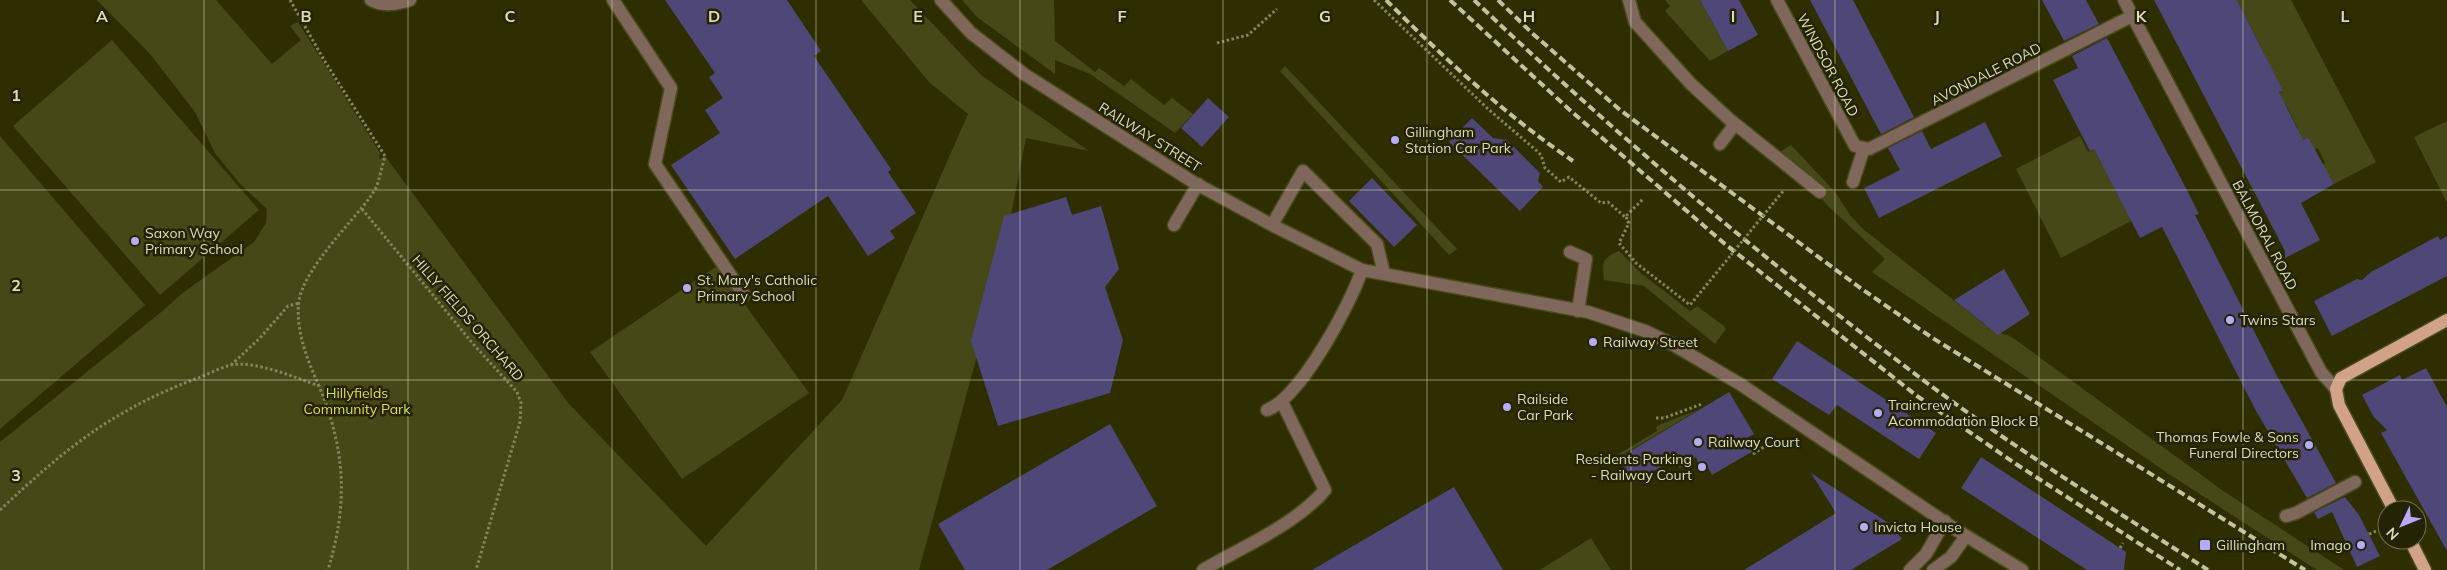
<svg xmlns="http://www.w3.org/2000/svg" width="2447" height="570" viewBox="0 0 2447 570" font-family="Mulish,sans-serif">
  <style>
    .green { fill: #474818 }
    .building { fill: #4e4778 }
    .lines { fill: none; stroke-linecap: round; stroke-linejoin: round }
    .minor-casing { stroke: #4a4a1e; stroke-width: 15 }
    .major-casing { stroke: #4a4a1e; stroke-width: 15 }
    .path { stroke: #84845e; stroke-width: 3; stroke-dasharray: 2.5 2.5; stroke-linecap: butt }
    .minor { stroke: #7f675b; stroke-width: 12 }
    .major { stroke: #d2a288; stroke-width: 12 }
    .rail { stroke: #c1c2a2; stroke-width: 4; stroke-dasharray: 8 4; stroke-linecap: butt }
    .path-bridge { stroke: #84845e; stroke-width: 3; stroke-dasharray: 2.5 2.5; stroke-linecap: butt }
    .grid { fill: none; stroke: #dadcbe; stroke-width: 1; stroke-opacity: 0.55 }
    .poi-dot { fill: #b5acf8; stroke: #242405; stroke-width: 2 }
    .labels { text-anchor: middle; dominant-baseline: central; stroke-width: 5; stroke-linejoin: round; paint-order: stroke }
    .street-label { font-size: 14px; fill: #dadcbe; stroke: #242405 }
    .poi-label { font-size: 14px; fill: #dadcbe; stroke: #242405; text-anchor: start }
    .park-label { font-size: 14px; fill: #ddde57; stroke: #242405 }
    .grid-label { font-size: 16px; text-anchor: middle; font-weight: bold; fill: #dadcbe; stroke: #242405; stroke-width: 5; stroke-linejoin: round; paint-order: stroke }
  </style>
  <rect width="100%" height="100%" fill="#2f2e00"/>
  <path class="green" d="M97,0H216L272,64L301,40L290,26L298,22L380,153L379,159L385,156L569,404L706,546L842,400L968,114L929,82L861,0H910L981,75L1089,151L1026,138L1000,271L919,570H0V442L160,313L184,292L254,242L266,223L267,209L240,184L215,153L195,112L150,54Z
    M962,0H1054L1055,41L1095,72L1099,68L1124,86L1131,79L1164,105L1172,98L1193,114L1175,133L1090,74L1055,60V74L977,17Z
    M1665,0H1700L1728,51L1710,61L1665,11L1670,6Z
    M2237,0H2291L2376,162L2334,184L2330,176L2323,180H2295L2325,163L2318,148L2314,149L2308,137L2280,152L2274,142L2298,129L2285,103L2253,107L2283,91L2234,70L2264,53Z
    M112,40L259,210L160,295L13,126Z
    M1285,66L1457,249L1449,255L1418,221L1280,71Z
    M2447,121V203L2414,137Z
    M0,136L145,305L0,429Z
    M2080,136L2088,152L2094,149L2100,161L2126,148V209L2131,221L2061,258L2016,169Z
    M1791,145L1835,192L1850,215L1863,229L1994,332L2008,335L2016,340L2222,490L2344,570H2317L2169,474L1872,272L1885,259L1828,206L1781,151Z
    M1619,251L1642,274L1690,311L1697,306L1724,326L1726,329L1715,344L1644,286L1604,280C1602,262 1602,258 1619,251Z
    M717,266L809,393L682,479L590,352Z
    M1698,410L1619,457L1626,473L1617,455L1657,431L1656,427L1661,424Z
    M1591,538L1611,570H1540Z"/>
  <path class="building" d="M665,0H787L821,51L814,56L891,169L888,172L916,213L890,231L895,238L868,256L828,196L735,259L671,165L720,133L705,110L723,98L709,77L715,73Z
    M1700,0H1739L1758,35L1728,51Z
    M1810,0H1853L1914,117L1881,134Z
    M2042,0H2086L2099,24L2064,41Z
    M2154,0H2237L2283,91L2279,92L2303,140L2308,137L2334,184L2301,203L2320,240L2285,258V251Z
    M2107,38L2188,192L2199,214L2195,215L2277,376L2336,483L2307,498L2256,411L2162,227L2140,238L2094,149L2090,151L2053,80L2078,68L2072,56Z
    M1208,98L1229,117L1202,147L1181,128Z
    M1472,118L1493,138L1507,140L1540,173L1538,181L1543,187L1520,211L1449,142Z
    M1985,122L2002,156L1879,218L1864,188L1900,170L1888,148L1922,131L1931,149Z
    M1372,178L1417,225L1394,247L1349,201Z
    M1066,197L1072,215L1101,206L1119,269L1105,287L1123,340L1110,393L998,426L971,341L1004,216Z
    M2438,236L2440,240L2447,236V276L2332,336L2314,301L2357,279L2362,280L2371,272Z
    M2004,269L2030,314L1998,335L1954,300Z
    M1797,341L1936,433L1919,459L1837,405L1829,415L1772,379Z
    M2426,368L2447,407V551L2381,433L2387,430L2373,416L2362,395L2400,375L2402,380Z
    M1729,392L1754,434L1747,438L1755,450L1712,475L1706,464L1700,467L1696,457L1680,468L1674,459L1634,483L1619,458Z
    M1110,424L1157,506L1047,570H965L938,524Z
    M1981,457L2126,552L2124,570H2087L1961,488Z
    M1811,473L1890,524L1902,539L1851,570H1744L1836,513Z
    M1454,487L1503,570H1312Z
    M2345,497L2359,515L2380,556L2357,567L2332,512L2318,519L2314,512Z"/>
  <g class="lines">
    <g class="minor-casing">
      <path id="minor" d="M371,0C384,7 397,4 410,0
        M613,0L671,88L655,164L744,295
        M941,0L971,33L1024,74L1193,182L1272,225L1362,270L1588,312L1645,331L1672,344L1740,384L1958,531L2022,570
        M1629,0L1635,22L1691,84L1729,119L1820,192
        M1777,0L1855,146L1869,149L2132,16
        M2124,0L2321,372L2336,389
        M1720,144L1735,124
        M1853,182L1864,148
        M1174,225L1198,184
        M1272,225L1303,171L1377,244L1384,274
        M1570,252L1586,259L1578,311
        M1267,410C1301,397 1350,305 1362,270
        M2286,516L2296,513L2355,482
        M1203,570C1242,547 1295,525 1325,490L1282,402
        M1910,570L1926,554L1945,521
        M1933,570L1951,557L1966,536"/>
    </g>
    <g class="major-casing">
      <path id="major" d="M2394,510L2339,405L2336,389L2341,378L2447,320
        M2410,540L2425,570"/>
    </g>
    <path class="path" d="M290,0L324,60L385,156L377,186L371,196C351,223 305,268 299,300C295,330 307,359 319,386
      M1374,0L1488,109L1537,151L1541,155L1545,168L1561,182L1569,177L1601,203L1608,202L1625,217L1644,198
      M1217,43L1248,35L1277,9
      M1775,201L1784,190
      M362,209L474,345L517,392L521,403L520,422L476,570
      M1627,217L1626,220L1629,223L1619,243L1636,263L1690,305L1731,255
      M231,365L260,338L288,306L299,303
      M1656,418H1664L1702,404
      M1753,454L1770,443
      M0,510C65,449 111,411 195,379C207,375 219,368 231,365C254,360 297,378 319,386C346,451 348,504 328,570
      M2369,534L2379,530
      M2120,548L2123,543"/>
    <use href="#minor" class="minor"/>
    <use href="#major" class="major"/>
    <path class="rail" d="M1386,0C1445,59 1504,114 1573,161
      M1450,0L1572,112L1725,244L1917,396L2019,466L2180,570
      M1474,0C1619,138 1771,266 1931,386C2020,452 2115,510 2208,570
      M1498,0L1532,33L1620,110L1859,287L1931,337L2305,570"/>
    <path class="path-bridge" d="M1731,255L1775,201"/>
  </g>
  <path class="grid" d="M204,0V570M408,0V570M612,0V570M816,0V570M1020,0V570M1223,0V570M1427,0V570M1631,0V570M1835,0V570M2039,0V570M2243,0V570M0,190H2447M0,380H2447"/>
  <g class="poi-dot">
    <circle cx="1395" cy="140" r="5"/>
    <circle cx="135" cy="241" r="5"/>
    <circle cx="687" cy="288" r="5"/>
    <circle cx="2230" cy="320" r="5"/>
    <circle cx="1593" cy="342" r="5"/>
    <circle cx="1507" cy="407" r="5"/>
    <circle cx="1878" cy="413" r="5"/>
    <circle cx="1698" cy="442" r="5"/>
    <circle cx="2309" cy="445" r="5"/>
    <circle cx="1702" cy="467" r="5"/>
    <circle cx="1864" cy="527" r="5"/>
    <rect x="2199" y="539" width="12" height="12" rx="2.5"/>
    <circle cx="2361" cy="545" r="5"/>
  </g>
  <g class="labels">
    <g class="street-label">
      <text transform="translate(1828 65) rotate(62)">WINDSOR ROAD</text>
      <text transform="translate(1986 74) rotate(-27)">AVONDALE ROAD</text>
      <text transform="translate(1150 137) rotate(32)">RAILWAY STREET</text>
      <text transform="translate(2265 235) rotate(62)">BALMORAL ROAD</text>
      <text transform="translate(468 318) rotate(49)">HILLY FIELDS ORCHARD</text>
    </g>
    <g class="poi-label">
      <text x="1405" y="132">Gillingham<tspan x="1405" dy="16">Station Car Park</tspan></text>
      <text x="145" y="233">Saxon Way<tspan x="145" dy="16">Primary School</tspan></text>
      <text x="697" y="280">St. Mary's Catholic<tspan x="697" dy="16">Primary School</tspan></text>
      <text x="2240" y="320">Twins Stars</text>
      <text x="1603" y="342">Railway Street</text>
      <text x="1517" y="399">Railside<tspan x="1517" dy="16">Car Park</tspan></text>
      <text x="1888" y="405">Traincrew<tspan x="1888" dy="16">Acommodation Block B</tspan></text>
      <text x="2299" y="437" text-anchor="end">Thomas Fowle &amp; Sons<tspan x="2299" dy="16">Funeral Directors</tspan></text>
      <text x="1708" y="442">Railway Court</text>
      <text x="1692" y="459" text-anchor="end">Residents Parking<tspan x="1692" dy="16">- Railway Court</tspan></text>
      <text x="1874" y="527">Invicta House</text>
      <text x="2216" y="545">Gillingham</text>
      <text x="2351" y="545" text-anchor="end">Imago</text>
    </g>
    <g class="park-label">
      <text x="357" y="393">Hillyfields<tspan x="357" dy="16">Community Park</tspan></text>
    </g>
  </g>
  <g class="grid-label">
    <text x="102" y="22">A</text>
    <text x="306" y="22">B</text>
    <text x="510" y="22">C</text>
    <text x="714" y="22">D</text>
    <text x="918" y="22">E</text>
    <text x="1122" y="22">F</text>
    <text x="1325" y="22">G</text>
    <text x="1529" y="22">H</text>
    <text x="1733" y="22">I</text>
    <text x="1937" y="22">J</text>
    <text x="2141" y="22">K</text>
    <text x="2345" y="22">L</text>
    <text x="16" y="101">1</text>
    <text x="16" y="291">2</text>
    <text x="16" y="481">3</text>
  </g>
  <g transform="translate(2402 525) rotate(227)"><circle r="24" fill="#242405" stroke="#6d6e4f"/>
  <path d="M0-4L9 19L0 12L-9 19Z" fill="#b5acf8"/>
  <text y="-8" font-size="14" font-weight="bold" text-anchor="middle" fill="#dadcbe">N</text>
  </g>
</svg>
